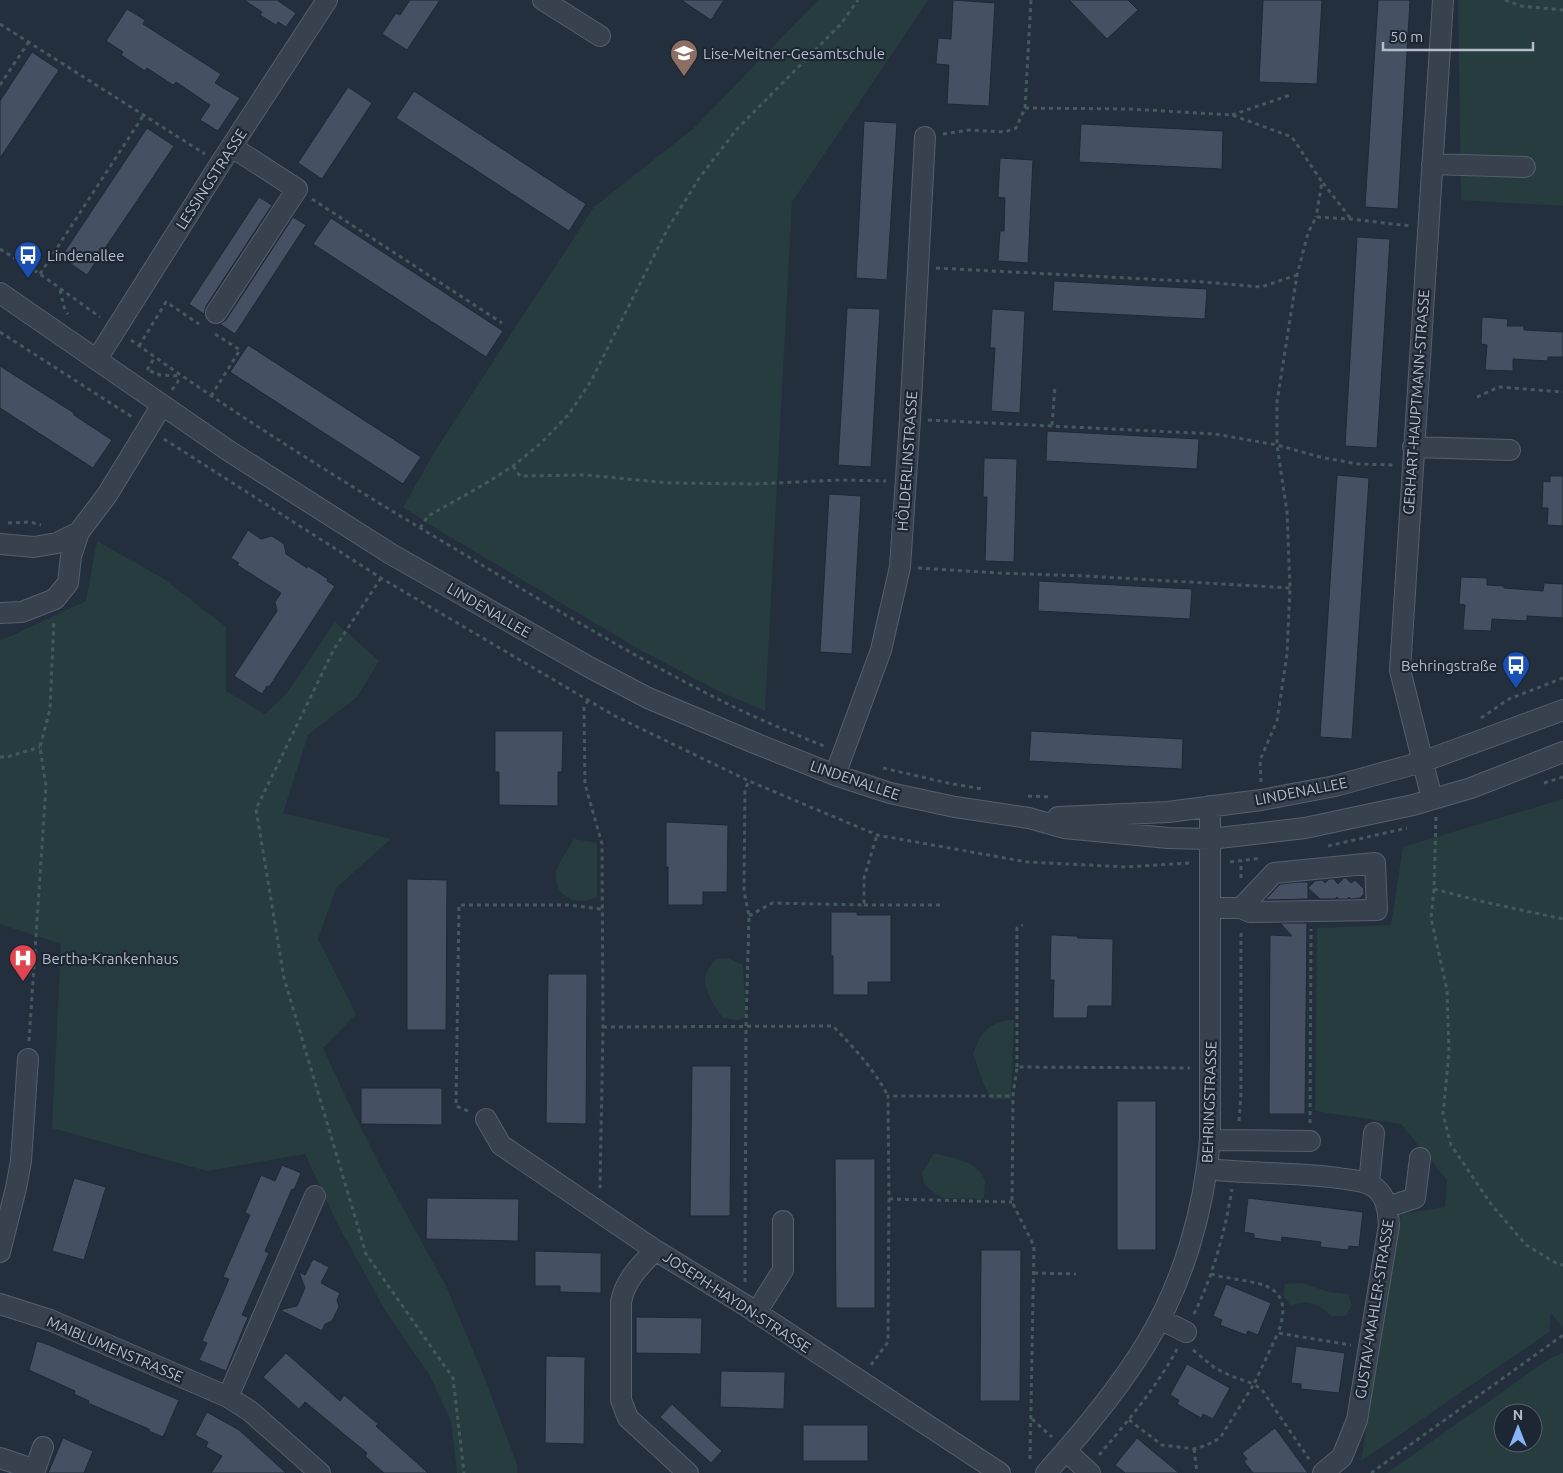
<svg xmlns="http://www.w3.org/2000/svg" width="1563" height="1473" viewBox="0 0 1563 1473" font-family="Ubuntu,sans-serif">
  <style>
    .green { fill: #263c3f; fill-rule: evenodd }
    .building { fill: #455162; stroke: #1f2835 }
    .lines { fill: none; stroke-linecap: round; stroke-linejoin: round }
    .minor-casing { stroke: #565f6c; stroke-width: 22 }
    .path { stroke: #44595c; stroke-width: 3; stroke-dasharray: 4 4; stroke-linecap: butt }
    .minor { stroke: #38414e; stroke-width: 20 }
    .labels { text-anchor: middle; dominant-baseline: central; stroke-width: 4.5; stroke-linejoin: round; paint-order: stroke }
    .poi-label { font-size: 15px; fill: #b4bcc9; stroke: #1d2633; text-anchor: start }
    .street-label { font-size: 15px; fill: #b4bcc9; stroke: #1d2633 }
  </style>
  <rect width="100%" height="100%" fill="#242f3e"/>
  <path class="green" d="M818,0H928L792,202L765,711L719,691L642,651L437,529L403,507L440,443L594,207L693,129Z
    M1458,0H1563V206L1461,200Z
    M97,541L164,579L226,627V691L265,714L286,694L335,622L379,661L357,697L308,735L283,813L391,839L336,888L318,939L356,1014L323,1048L348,1102L386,1177L446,1286L485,1379L518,1467L517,1473H457L451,1421L429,1374L386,1312L337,1223L305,1154L207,1171L52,1128L61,944L0,924V640L9,637L86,601Z
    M1563,799V1328L1551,1313L1549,1332L1361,1461L1401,1214L1445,1207L1447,1180L1401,1124L1315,1111L1317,928L1391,925L1403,847Z
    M574,839L597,843V897C578,906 555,899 556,874C556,866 570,847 574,839Z
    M728,958L743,965L746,1017L738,1020L723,1018C717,1011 705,991 705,981C705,972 711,965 716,959Z
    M1014,1020L1011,1099H991L983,1082L973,1054C982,1031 989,1021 1014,1020Z
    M934,1153C951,1158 982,1161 985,1183C985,1188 984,1194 984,1199L943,1198L935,1194L924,1184L922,1173Z
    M1302,1283L1329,1292L1348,1294L1352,1305L1346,1316H1331L1319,1306L1306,1302L1290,1305L1283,1295L1285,1284Z
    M1563,1353V1473H1387L1549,1359ZM1503,1413H1533V1443H1503Z"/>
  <path class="building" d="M244,0H277L296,13L286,27L278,22L276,25L260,15L262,12Z
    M410,0H440L407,50L382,34L396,13L400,15Z
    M681,0H724L711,20Z
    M953,0L995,3L989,106L947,104L949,65L936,64L938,38L951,39Z
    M1069,0H1128L1138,10L1107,39Z
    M1263,0H1322L1317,84L1259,82Z
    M1378,0H1410L1398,209L1365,207Z
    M127,9L145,20L143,24L221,74L215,83L240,98L218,131L200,120L210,105L176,82L173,85L147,68L145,71L121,55L123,52L106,41Z
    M32,52L59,70L0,158V101Z
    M348,87L372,103L322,179L298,163Z
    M414,91L586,204L569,231L396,118Z
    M864,121L897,123L887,280L856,278Z
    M1081,124L1223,131L1222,169L1079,162Z
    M147,128L174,146L87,275L61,257Z
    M1000,158L1033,160L1028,263L998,261L1000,231H1004L1005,198L998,197Z
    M259,197L272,205L206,306L204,314L189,304Z
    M293,217L306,225L235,334L220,324L226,320Z
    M331,218L503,331L486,357L313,244Z
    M1357,237L1390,239L1377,448L1345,446Z
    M1054,281L1207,289L1205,319L1052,311Z
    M847,308L880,309L871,467L838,465Z
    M992,309L1025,311L1020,413L991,411L995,348H990Z
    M1482,317L1508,319L1507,326H1524V330L1563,332V357H1548V361L1513,359V371L1485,370L1487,345L1481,344Z
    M248,345L421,457L403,484L230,372Z
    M0,366L74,413V415L112,440L93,468L0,408Z
    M1047,431L1199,439L1197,469L1046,461Z
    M984,458L1017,459L1014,562L985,561L987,497H983Z
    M1337,475L1369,478L1352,739L1320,737Z
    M1550,476H1563V526L1547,525L1548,508H1542L1543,481L1550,482Z
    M829,494L861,496L852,654L820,652Z
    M248,530L261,539L272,536L284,544L286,554L307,568L308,566L328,579L327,581L335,586L269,687L267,686L262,694L234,676L277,611L275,602L281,593L237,565L239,563L231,558Z
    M1461,577L1487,578V585L1504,586V588L1543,591L1544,583L1563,584V618L1527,616V621L1492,619L1491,631L1463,630L1465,605L1459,604Z
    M1039,581L1192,589L1190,619L1038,611Z
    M495,731H563L562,772H558V806L499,805V772H495Z
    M1031,731L1183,739L1182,769L1029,761Z
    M666,822L728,825L727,892H703V905H668V867H666Z
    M1344,878H1346L1351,883L1355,880L1364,889V894L1360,898L1351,899L1349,897L1348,899H1339L1337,897L1335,899H1320L1308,888L1315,881L1322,880L1325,883L1329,879H1334L1338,884Z
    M407,879L447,880L446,1030H407Z
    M1299,882H1308V899L1265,900L1280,884Z
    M831,912H857V915H891V982H868V995H833V956H831Z
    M1280,923H1307L1305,1114H1269L1270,935L1292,936Z
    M1051,935L1077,936L1078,938L1113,939L1112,1006H1088L1087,1018H1053L1054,980H1050Z
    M548,974H587L586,1124L546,1123Z
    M692,1066H731L730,1216H690Z
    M361,1088H442V1125L361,1124Z
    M1117,1101H1156V1250H1117Z
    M835,1159H875V1308H836Z
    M282,1165L301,1173L294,1190L292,1189L265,1251L269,1253L242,1315L248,1317L226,1371L199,1360L207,1343L202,1341L229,1279L223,1277L250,1215L245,1213L261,1175L275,1181Z
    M74,1178L106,1187L84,1260L52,1251Z
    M427,1198L519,1199L518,1241L426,1239Z
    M1248,1198L1363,1212L1359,1247L1349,1246L1348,1250L1320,1247L1321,1242L1282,1237L1281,1242L1254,1238V1234L1244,1232Z
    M981,1250H1021L1020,1401H980Z
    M535,1251L601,1253V1293L560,1292V1286H535Z
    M313,1259L329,1267L321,1283L340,1293L337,1300L339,1307L332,1321L325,1324L322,1331L280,1310L297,1306L305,1288L299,1272L305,1275Z
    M1226,1284L1271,1303L1258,1335L1248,1331L1246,1335L1220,1325L1222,1320L1213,1316Z
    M636,1317L702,1318L701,1354L636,1353Z
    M37,1341L49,1345L179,1400L163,1437L149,1431V1429L88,1403L89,1401L74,1394L75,1391L29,1370Z
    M1296,1346L1345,1353L1339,1393L1301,1389V1384L1291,1383Z
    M286,1353L340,1401L344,1395L378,1424L376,1426L428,1473H384L365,1456L367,1453L305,1402L299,1409L263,1377Z
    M546,1356L585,1357L584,1444L545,1443Z
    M1187,1364L1230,1388L1213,1419L1203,1414L1201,1418L1177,1404L1179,1400L1170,1395Z
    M721,1371L785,1372L784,1409L720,1407Z
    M672,1404L722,1451L711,1463L660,1417Z
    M207,1412L239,1430L286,1473H211L222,1456L206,1447L208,1442L195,1435Z
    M803,1425H868V1461H803Z
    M1275,1428L1308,1473H1253L1244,1461L1247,1459L1242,1453Z
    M63,1438L93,1451L84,1473H48Z
    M1137,1438L1179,1473H1125L1115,1465Z"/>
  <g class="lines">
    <g class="minor-casing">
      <path id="minor" d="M543,0L600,36
        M1432,164L1525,167
        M0,293L229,451L391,554L589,667L648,698L757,744L835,775L890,793L955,807L1029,818L1064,828L1168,838L1210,839L1305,828L1413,805L1471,788L1563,752
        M216,313L297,189L232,147
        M97,359L220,164L327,0
        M1413,447L1510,450
        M0,544L34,547L57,543L79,532
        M0,613L22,612L55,599L68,583L71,556L79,532L107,495L162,405
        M835,775L881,650L900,567L910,419L925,137
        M1432,799L1400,670L1443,0
        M1058,817L1168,812L1261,800L1335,786L1422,762L1563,710
        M1210,908H1241L1250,912L1377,910L1375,863L1274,873L1241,908
        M486,1119L501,1145L655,1250L745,1305L1000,1473
        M1210,1140L1310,1141
        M1207,1169C1251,1174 1294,1172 1338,1178C1350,1180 1364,1180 1374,1187C1387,1196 1388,1212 1389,1225L1357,1420L1342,1457L1323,1473
        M1366,1182L1370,1174L1374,1133
        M1388,1207L1415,1198L1420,1158
        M655,1250C640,1266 625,1280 621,1302V1400L628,1418L688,1473
        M0,1252L16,1188L21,1161L28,1059
        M0,1304L50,1320L228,1397L250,1411L320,1473
        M756,1313L783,1270V1221
        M1160,1319L1186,1332
        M228,1397L315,1196
        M1066,1451L1090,1473
        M0,1458L35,1470L43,1447
        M1046,1473C1082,1433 1118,1390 1146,1344C1183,1283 1204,1211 1210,1140V806"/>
    </g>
    <path class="path" d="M1505,0L1521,6L1563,10
      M0,24L205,154
      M0,85L28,43
      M1025,108L1130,109L1232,115L1292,137L1322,182L1316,217
      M1232,115L1290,95
      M943,134L970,130L1005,132L1016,128L1025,108L1031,0
      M1323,183L1351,219
      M312,199L502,323
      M0,249L40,274L100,317
      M936,268L1204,282L1261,287L1297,275
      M40,274L143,116
      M60,290L64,307L68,314
      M0,332L132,417
      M131,340C241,419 356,490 472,559C560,612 648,665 740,710C768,723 797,735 826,747
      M139,346L166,302L199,324
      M147,370L155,357
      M150,371L160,375L181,376
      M172,390L181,377
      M211,396L240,350L215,334
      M1477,397L1499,387L1563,392
      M928,420L1215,434L1277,445L1320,457L1358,464L1394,465
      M1052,425L1055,386
      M164,439L381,578L615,716L749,781L877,835L1027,862L1127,867L1191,863
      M513,466L520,476L586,475L669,483L755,484L840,480L886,481
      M8,523L30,522L41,525
      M420,528L428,516L483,485L513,466L541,443L569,414L591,381L668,228L700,177L737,129L840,25L858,0
      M918,568L998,573L1086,576L1290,588
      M381,578L334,649L256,809L284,978L366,1254L453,1378L464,1473
      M588,700L584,707L585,784L602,844L603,1027L600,1188
      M1481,718L1509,699L1563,678
      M0,757H7L40,747
      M883,768L948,783L982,789
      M1261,782L1260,760L1277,721L1287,654L1290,588L1287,512L1277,445V402L1297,275L1308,233L1316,217L1351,219L1410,226
      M1544,783L1563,777
      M1028,796L1052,797
      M1436,817L1434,889L1480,901L1563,919
      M1328,846L1407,828
      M1230,862L1261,858
      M1241,878V861
      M1434,889L1431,918L1447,990L1449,1052L1443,1114L1451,1145L1491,1204L1526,1245L1556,1263L1563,1265
      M864,905H943
      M749,916L772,903L864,905V878L877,835
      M603,1027L833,1026C854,1048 874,1069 888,1096
      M29,1041L46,786L40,747L50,709L54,620
      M1017,1067V928L1023,925
      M468,1111L456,1106L459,905H568L601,909
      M1239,1121L1241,1094V930
      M1310,1123L1311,929
      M889,1199L1012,1202
      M1034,1273L1076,1274
      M1211,1274C1246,1285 1299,1275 1278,1333
      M745,1282L746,1027L749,916L744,891L745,789L749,781
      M1194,1314C1213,1275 1225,1232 1232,1189
      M1193,1350L1215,1368L1231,1376L1254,1384L1278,1333L1351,1345
      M871,1365L888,1342L889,1199L888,1096H1013
      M1032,1419L1052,1437
      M1129,1420L1162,1445L1194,1449L1207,1445L1220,1438L1254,1384L1262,1390L1309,1459
      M1194,1449L1197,1473
      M1099,1455C1128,1421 1156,1388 1177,1349
      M1030,1459L1034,1246L1012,1202L1013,1096L1017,1067L1190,1068
      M1371,1473L1563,1335"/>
    <use href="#minor" class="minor"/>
  </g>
  <defs>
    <g id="school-pin" transform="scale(1.4375)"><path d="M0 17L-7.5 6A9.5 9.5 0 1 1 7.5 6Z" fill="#8d6e63" stroke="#1d2633"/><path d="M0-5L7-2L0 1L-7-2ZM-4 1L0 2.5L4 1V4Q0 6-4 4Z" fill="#fff"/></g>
    <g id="bus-pin" transform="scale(1.4375)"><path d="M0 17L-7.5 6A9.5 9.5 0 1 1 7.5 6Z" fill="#1a4fb4" stroke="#1d2633"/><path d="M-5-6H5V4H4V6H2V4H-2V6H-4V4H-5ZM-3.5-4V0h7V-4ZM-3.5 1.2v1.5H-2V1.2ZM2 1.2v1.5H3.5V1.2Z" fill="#fff"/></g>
    <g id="hospital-pin" transform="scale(1.4375)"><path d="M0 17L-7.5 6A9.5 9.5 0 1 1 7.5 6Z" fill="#e0444e" stroke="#1d2633"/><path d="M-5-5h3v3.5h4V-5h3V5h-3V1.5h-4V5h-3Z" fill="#fff"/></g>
  </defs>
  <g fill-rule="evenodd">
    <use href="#school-pin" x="684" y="53"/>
    <use href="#bus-pin" x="28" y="255"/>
    <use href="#bus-pin" x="1516" y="665"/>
    <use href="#hospital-pin" x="23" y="958"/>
  </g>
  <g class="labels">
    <g class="poi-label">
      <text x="703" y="53">Lise-Meitner-Gesamtschule</text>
      <text x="47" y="255">Lindenallee</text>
      <text x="1497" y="665" text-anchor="end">Behringstraße</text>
      <text x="42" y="958">Bertha-Krankenhaus</text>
    </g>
    <g class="street-label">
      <text transform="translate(211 179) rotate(-57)">LESSINGSTRASSE</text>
      <text transform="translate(1416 402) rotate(-86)">GERHART-HAUPTMANN-STRASSE</text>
      <text transform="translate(907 461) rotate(-86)">HÖLDERLINSTRASSE</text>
      <text transform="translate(489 610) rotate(30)">LINDENALLEE</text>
      <text transform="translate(855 780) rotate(19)">LINDENALLEE</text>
      <text transform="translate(1301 791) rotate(-11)">LINDENALLEE</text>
      <text transform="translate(1209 1102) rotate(-88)">BEHRINGSTRASSE</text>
      <text transform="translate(737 1302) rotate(33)">JOSEPH-HAYDN-STRASSE</text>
      <text transform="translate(1374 1309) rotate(-81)">GUSTAV-MAHLER-STRASSE</text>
      <text transform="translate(115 1349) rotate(23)">MAIBLUMENSTRASSE</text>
    </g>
  </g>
  <g transform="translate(1518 1428)"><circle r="24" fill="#1d2633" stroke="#59626f"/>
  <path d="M0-4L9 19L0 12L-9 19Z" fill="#8ab4f8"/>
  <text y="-8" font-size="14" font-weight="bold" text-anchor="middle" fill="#b4bcc9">N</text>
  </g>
  <path d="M1383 42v8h150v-8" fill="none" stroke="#b4bcc9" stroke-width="2.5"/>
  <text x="1390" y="42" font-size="15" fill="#b4bcc9" stroke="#1d2633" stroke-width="4" paint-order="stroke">50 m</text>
</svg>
